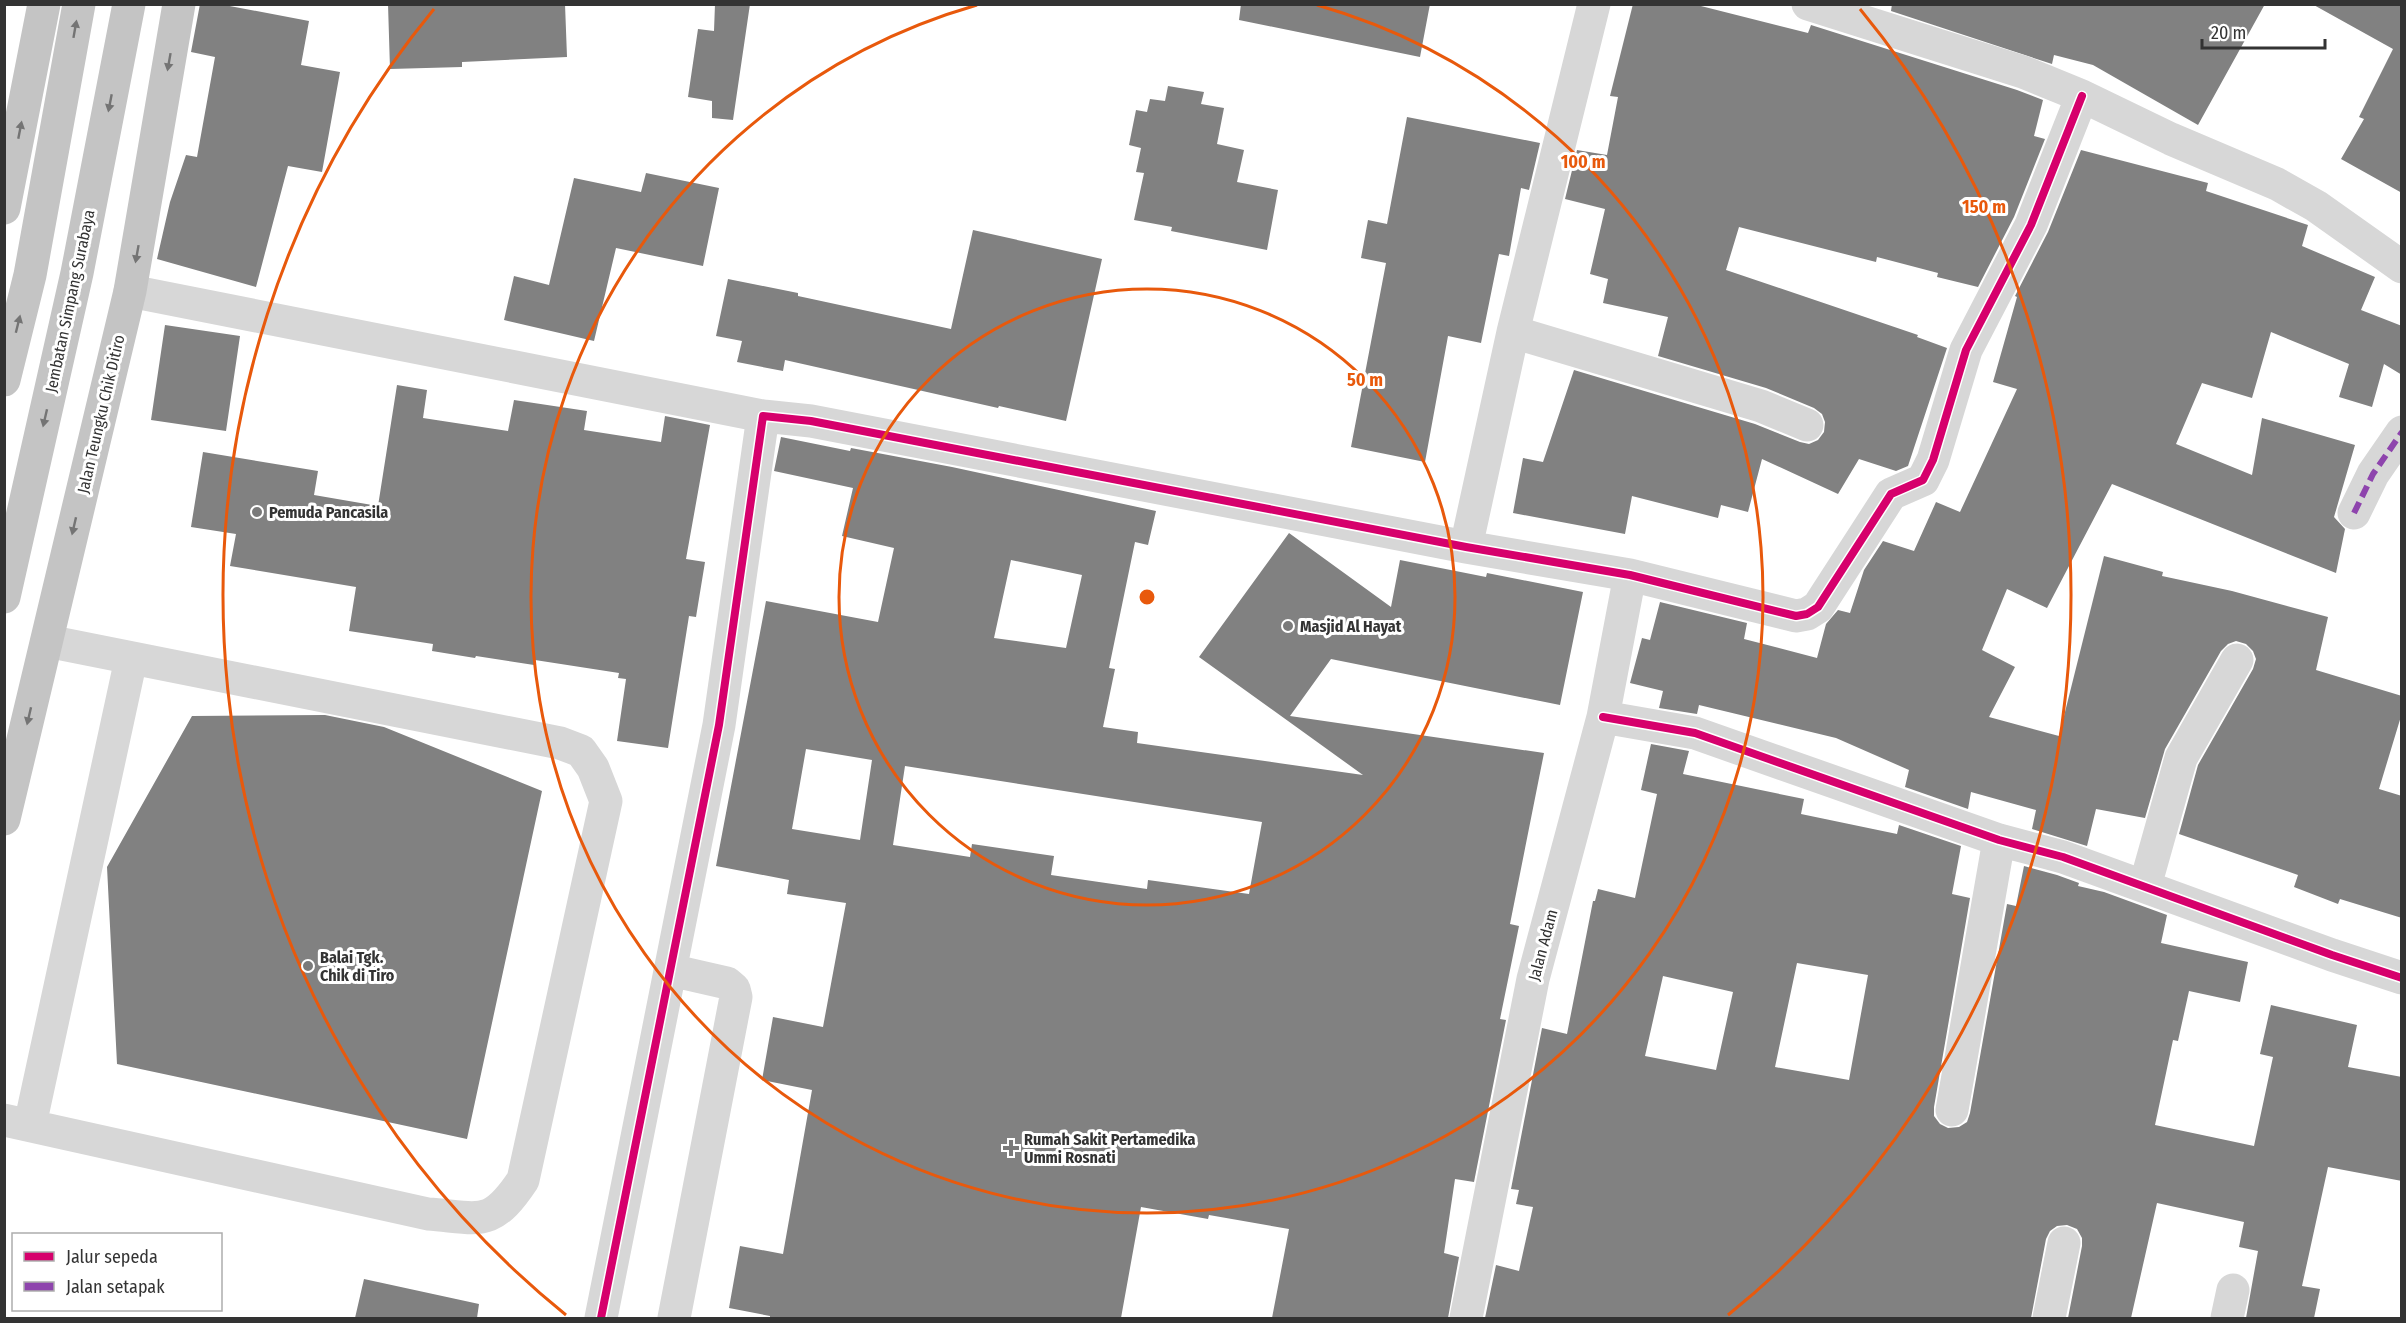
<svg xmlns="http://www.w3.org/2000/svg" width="2406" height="1323" viewBox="0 0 2406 1323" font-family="'Fira Sans Condensed',sans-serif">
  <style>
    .building { fill: #818181; fill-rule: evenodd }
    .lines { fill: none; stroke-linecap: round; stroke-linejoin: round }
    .minor { stroke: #d7d7d7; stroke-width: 33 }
    .highway { stroke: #c4c4c4; stroke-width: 33 }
    .quiet { stroke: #8e44ad; stroke-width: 6; stroke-dasharray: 12 6; stroke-linecap: butt }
    .cycleway-casing { stroke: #fff; stroke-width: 11 }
    .cycleway { stroke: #d6006c; stroke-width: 8 }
    .oneway { fill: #747474 }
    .ring { fill: none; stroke: #e8590c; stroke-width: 3 }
    .poi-dot { fill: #7a7a7a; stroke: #fff; stroke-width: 2 }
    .labels { text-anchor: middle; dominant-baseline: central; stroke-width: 6; stroke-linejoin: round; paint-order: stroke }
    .street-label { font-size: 16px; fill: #333; stroke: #fff }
    .poi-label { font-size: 16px; font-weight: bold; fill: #333; stroke: #fff; text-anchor: start }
    .centre { fill: #e8590c; stroke: #fff; stroke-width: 3 }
    .ring-label { font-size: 18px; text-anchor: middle; font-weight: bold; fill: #e8590c; stroke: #fff; stroke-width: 6; stroke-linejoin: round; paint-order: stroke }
  </style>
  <rect width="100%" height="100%" fill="#fff"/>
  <path class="building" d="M200,4H219L309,21L301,65L340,72L322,172L288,166L256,287L157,259L170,202L186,155L197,157L215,57L191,52Z
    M388,4H565L567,57L462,62V67L390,69Z
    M715,4H750L733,120L712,118V101L688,97L698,29L714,31Z
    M1241,4H1430L1420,57L1239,20Z
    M1633,4H1693L1808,33L1811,25L2017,90L2043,100L2034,136L2045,139L2014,217L1978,287L1937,277L1938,273L1877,257L1876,262L1739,227L1726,270L1918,335L1917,337L1947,348L1908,466L1896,471L1859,459L1838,494L1762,459L1748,512L1721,505L1718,518L1632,496L1625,534L1513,513L1523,458L1543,462L1574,370L1755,424L1800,442L1809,444L1818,440L1824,432L1825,422L1822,414L1814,408L1766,388L1658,356L1668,317L1603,303L1608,279L1590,274L1605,209L1565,199L1577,150L1607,155L1618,97L1610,96Z
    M1892,4H2265L2198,125L2093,65L2054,55L2052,64L1891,11Z
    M2312,4H2402V193L2341,159L2364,119L2359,117L2393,49Z
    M1168,86L1204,92L1201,104L1224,108L1217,144L1244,150L1237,182L1278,190L1267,250L1171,231L1172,227L1134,220L1144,173L1136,172L1141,148L1129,145L1136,110L1147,112L1150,99L1165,101Z
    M1407,117L1540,143L1529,190L1521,188L1509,256L1499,254L1481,343L1448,336L1425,462L1351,447L1386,263L1361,258L1368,220L1387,224Z
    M2081,150L2208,183L2206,191L2308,225L2302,246L2375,277L2361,310L2402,326V375L2384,364L2372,407L2339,397L2349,364L2271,332L2252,398L2202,383L2176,444L2252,475L2262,418L2355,445L2334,517L2345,529L2336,573L2112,484L2047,608L2007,589L1982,650L2015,667L1989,717L2059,736L2104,556L2163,572L2162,576L2232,591L2328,617L2316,670L2402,696V713L2379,789L2402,796V918L2340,899L2338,904L2294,887L2298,875L2179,834L2198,765L2253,669L2256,659L2253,651L2246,644L2236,641L2228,644L2221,651L2165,749L2145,818L2096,809L2087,846L2032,829L2036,810L1971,792L1968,809L1905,787L1909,770L1836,738L1699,705L1697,714L1659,708L1663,691L1630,683L1642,638L1650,640L1660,602L1747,623L1744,639L1817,658L1826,624L1838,610L1850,613L1864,570L1883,541L1914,551L1936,502L1960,512L2017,389L1993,382L2017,297L2015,296L2048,232Z
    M646,173L719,188L703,266L616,248L594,341L504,320L514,276L549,285L574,178L641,192Z
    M973,230L1102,259L1066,421L999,406L998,408L785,360L783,371L737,362L742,341L716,336L728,279L798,293V296L951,329Z
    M165,325L240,336L226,431L151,420Z
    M397,385L427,390L423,418L508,431L514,400L587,411L584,430L661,442L665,416L710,425L686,559L705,562L696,617L689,616L668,748L617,741L626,679L618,678L619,673L535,660L534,665L476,656L475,658L432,651L433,644L349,631L356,587L230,566L236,534L191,527L203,452L318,471L314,495L378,506Z
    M781,437L850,451L851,448L952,467L1156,511L1148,545L1135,542L1109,668L1115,669L1103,727L1138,732L1137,743L1363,775L1199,657L1289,533L1391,607L1400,560L1486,577L1487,573L1583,592L1560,705L1331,659L1290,716L1544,753L1510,924L1519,926L1500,1019L1506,1020L1474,1182L1455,1179L1444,1253L1459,1257L1448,1318H1272L1289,1229L1209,1215L1208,1219L1141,1207L1121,1318H770V1316L729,1308L740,1246L783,1254L812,1090L762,1080L773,1017L823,1027L846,903L787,894L789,880L716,866L766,601L878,622L894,548L842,536L853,488L774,471ZM1011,560L1082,575L1066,648L994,638ZM806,749L872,760L860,840L792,829ZM905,766L1262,822L1249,894L1148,880L1147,889L1051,875L1054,856L972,844L970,857L893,845Z
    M325,715L384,727L542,791L467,1139L117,1064L107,867L192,716Z
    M1651,744L1689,751L1683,774L1804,799L1801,814L1897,834L1899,825L1961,846L1952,894L1970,898L1934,1107V1116L1940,1124L1948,1128L1959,1127L1967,1122L1970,1113L2007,904L2016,906L2024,866L2057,875L2079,883L2078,886L2104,892L2167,915L2161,943L2248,962L2240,1002L2189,991L2178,1041L2173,1040L2155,1125L2254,1146L2273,1057L2260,1054L2271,1005L2357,1025L2348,1067L2402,1077V1181L2328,1167L2302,1286L2320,1289L2314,1318H2246L2258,1251L2239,1247L2244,1222L2157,1203L2131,1318H2068L2082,1246V1238L2077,1229L2067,1225L2057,1226L2050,1231L2046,1239L2031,1318H1485L1496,1265L1519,1271L1533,1207L1516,1204L1519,1190L1511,1189L1542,1028L1567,1034L1593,901H1595L1598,889L1635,898L1657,794L1641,790ZM1797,963L1868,975L1849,1080L1775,1067ZM1663,976L1733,992L1716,1070L1645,1056Z
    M364,1279L479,1304L477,1318H355Z"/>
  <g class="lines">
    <path class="minor" d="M1808,4L2023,72L2082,96L2171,139L2277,184L2316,206L2402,267
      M130,291L763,416
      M1513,332L1761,406L1807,425
      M2354,513L2373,474L2402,432
      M1466,547L1513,332L1594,4
      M1603,717L1695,733L1999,840L2063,857L2332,955L2402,978
      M2145,886L2181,758L2237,660
      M670,970L727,983L734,989L736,997L674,1318
      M1952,1110L1999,840
      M4,1120L428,1214C481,1218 491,1228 523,1180L606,801L593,768L581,751L560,743L47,641
      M30,1125L131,659
      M601,1318L719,725L763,416L811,421L1466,547L1630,575L1796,616L1807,614L1818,607L1891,494L1923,480L1933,460L1966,350L2031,225L2082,96
      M1466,1318L1533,979L1603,717L1630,575
      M2049,1318L2064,1243
      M2227,1318L2233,1290"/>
    <path class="highway" d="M4,208L44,4
      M4,380L30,275L79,4
      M4,597L77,273L129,4
      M4,819L130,291L179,4"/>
    <path class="quiet" d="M2354,513L2373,474L2402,432"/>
    <g class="cycleway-casing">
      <path id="cycleway" d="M1603,717L1695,733L1999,840L2063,857L2332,955L2402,978
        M601,1318L719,725L763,416L811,421L1466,547L1630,575L1796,616L1807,614L1818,607L1891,494L1923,480L1933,460L1966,350L2031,225L2082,96"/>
    </g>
    <use href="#cycleway" class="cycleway"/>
  </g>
  <defs><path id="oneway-solid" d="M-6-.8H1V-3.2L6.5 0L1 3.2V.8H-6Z" transform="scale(1.5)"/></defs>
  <g class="oneway">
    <use href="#oneway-solid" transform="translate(75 29) rotate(-80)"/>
    <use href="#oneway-solid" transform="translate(169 62) rotate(100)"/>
    <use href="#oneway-solid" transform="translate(110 103) rotate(101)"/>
    <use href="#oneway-solid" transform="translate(20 130) rotate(-79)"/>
    <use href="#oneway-solid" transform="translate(137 254) rotate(100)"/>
    <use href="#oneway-solid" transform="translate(18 324) rotate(-76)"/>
    <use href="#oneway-solid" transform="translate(45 418) rotate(103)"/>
    <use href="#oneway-solid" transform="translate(74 526) rotate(103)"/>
    <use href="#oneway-solid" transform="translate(29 716) rotate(103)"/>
  </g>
  <g class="ring">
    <circle cx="1147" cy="597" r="308"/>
    <path d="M1317 5A616 616 0 1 1 977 5"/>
    <path d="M566 1315A924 924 0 0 1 434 9M1860 9A924 924 0 0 1 1728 1315"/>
  </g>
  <g class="poi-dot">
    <circle cx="257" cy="512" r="6"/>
    <circle cx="1288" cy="626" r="6"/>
    <circle cx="308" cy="966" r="6"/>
    <path d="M1008 1139h6v6h6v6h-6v6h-6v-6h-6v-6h6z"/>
  </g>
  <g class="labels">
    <g class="street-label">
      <text transform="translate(70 301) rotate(-78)">Jembatan Simpang Surabaya</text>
      <text transform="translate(101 414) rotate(-77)">Jalan Teungku Chik Ditiro</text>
      <text transform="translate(1543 945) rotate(-75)">Jalan Adam</text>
    </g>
    <g class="poi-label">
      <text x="269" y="512">Pemuda Pancasila</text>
      <text x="1300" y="626">Masjid Al Hayat</text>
      <text x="320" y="957">Balai Tgk.<tspan x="320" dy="18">Chik di Tiro</tspan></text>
      <text x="1024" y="1139">Rumah Sakit Pertamedika<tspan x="1024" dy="18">Ummi Rosnati</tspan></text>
    </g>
  </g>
  <circle cx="1147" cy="597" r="9" class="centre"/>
  <g class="ring-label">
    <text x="1583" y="168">100 m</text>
    <text x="1984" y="213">150 m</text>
    <text x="1365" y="386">50 m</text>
  </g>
  <rect width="2406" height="1323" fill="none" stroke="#333333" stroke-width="12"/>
  <rect x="12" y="1233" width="210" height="78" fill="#ffffff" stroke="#adadad" stroke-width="1.5"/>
  <rect x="24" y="1252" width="30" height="9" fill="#d6006c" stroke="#adadad" stroke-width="1.5"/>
  <text x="66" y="1263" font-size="18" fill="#333333">Jalur sepeda</text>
  <rect x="24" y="1282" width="30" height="9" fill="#8e44ad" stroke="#adadad" stroke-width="1.5"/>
  <text x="66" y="1293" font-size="18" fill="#333333">Jalan setapak</text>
  <path d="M2202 39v9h123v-9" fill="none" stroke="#333333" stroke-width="3"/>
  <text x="2211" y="39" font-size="18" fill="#333333" stroke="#ffffff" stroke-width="4.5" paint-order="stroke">20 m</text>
</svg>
